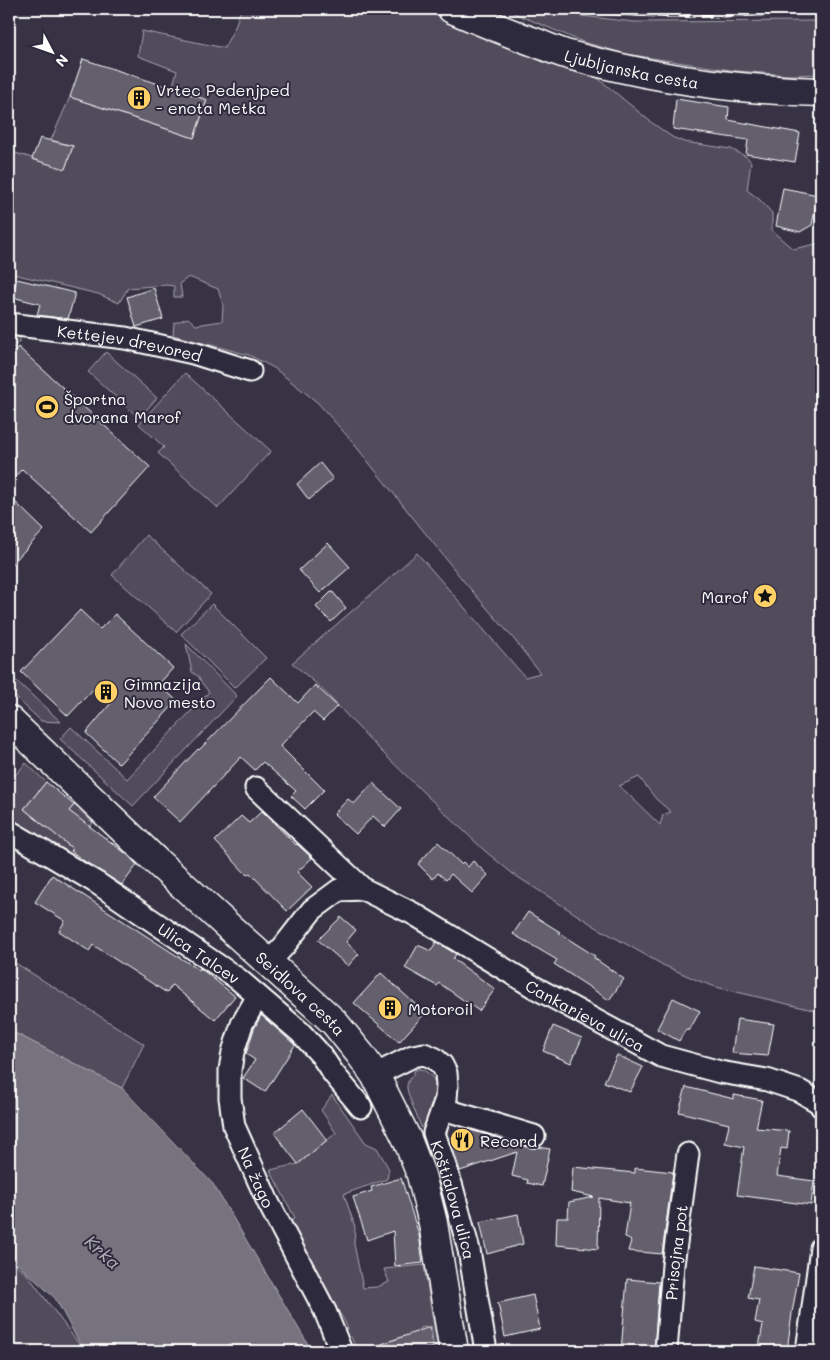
<svg xmlns="http://www.w3.org/2000/svg" width="830" height="1360" viewBox="0 0 830 1360" font-family="Mali,sans-serif">
  <style>
    .green { fill: #514c5c; stroke: #a8a6ae; fill-rule: evenodd }
    .water { fill: #76737f; stroke: #adabb2 }
    .building { fill: #635f6d; stroke: #fff }
    .lines { fill: none; stroke-linecap: round; stroke-linejoin: round }
    .minor-casing { stroke: #fff; stroke-width: 25 }
    .tertiary-casing { stroke: #fff; stroke-width: 31 }
    .secondary-casing { stroke: #fff; stroke-width: 31 }
    .minor { stroke: #2f2a3d; stroke-width: 21 }
    .tertiary { stroke: #2f2a3d; stroke-width: 28 }
    .secondary { stroke: #2f2a3d; stroke-width: 28 }
    .rail-casing { stroke: #fff; stroke-width: 5.5 }
    .rail { stroke: #2f2a3d; stroke-width: 4; stroke-dasharray: 11; stroke-linecap: butt }
    .labels { text-anchor: middle; dominant-baseline: central; stroke-width: 4; stroke-linejoin: round; paint-order: stroke }
    .street-label { font-size: 16px; fill: #fff; stroke: #2f2a3d }
    .poi-label { font-size: 16px; fill: #fff; stroke: #2f2a3d; text-anchor: start }
    .water-label { font-size: 18px; font-style: italic; fill: #b4b2b9; stroke: #2f2a3d }
  </style>
  <rect width="100%" height="100%" fill="#373345"/>
  <filter id="ink" filterUnits="userSpaceOnUse"><feTurbulence type="fractalNoise" baseFrequency=".02" numOctaves="2"/><feDisplacementMap in="SourceGraphic" scale="10" xChannelSelector="R" yChannelSelector="G"/><feConvolveMatrix kernelMatrix="1 2 1 2 8 2 1 2 1" color-interpolation-filters="sRGB"/></filter>
  <g filter="url(#ink)">
    <path class="green" d="M241,9H423L594,75L651,122L672,137L684,142L731,149L747,157L751,162L747,190L760,200L772,213V231L793,249L821,243V1012L716,987L699,981L663,965L596,927L513,874L485,851L425,794L376,746L319,686L292,663L382,585L417,553L525,677L540,673L513,638L466,584L350,439L317,402L274,368L249,355L173,335L174,323L188,318L196,325L222,321L223,305L218,289L189,277L180,283L182,297H174V286L166,285L128,288L119,303L98,294L9,273V151L65,168L73,146L51,140L70,97L194,138L207,100L172,88L177,71L138,56L142,31L224,48L235,27ZM639,777L656,799L671,812L663,815L660,825L626,792L619,786Z
      M504,9H520L634,22L821,21V74L790,75L737,71L626,54L583,42Z
      M9,330L19,332L20,341L9,352Z
      M106,352L157,398L139,418L88,372Z
      M185,373L271,451L218,508L158,453L164,447L139,424Z
      M146,535L211,594L176,632L112,575Z
      M212,604L266,658L235,688L181,634Z
      M186,644L237,696L133,806L60,739L71,727L127,779L209,692L201,682L199,677L192,672Z
      M9,674L61,722L41,721L9,691Z
      M26,763L46,782L24,809L52,832L74,805L93,823L71,851L75,854L69,858L9,823V782Z
      M9,959L144,1044L122,1088L9,1030Z
      M418,1069C423,1069 425,1071 429,1074C440,1083 433,1095 431,1107C429,1115 429,1123 423,1128L421,1127C419,1120 407,1094 407,1088C406,1081 413,1076 415,1070Z
      M332,1095L366,1143L377,1148L389,1169L387,1179L344,1194L355,1227L354,1244L363,1288L377,1287L389,1282L384,1269L424,1265L438,1351H434L431,1326L420,1328L422,1351H409L404,1336L376,1346L377,1351H357L344,1320L284,1225L295,1218L270,1170L298,1164L336,1133L321,1110Z
      M9,1259L27,1274L84,1351H9Z"/>
    <path class="water" d="M9,1030L122,1088L213,1184L312,1351H84L55,1298L9,1256Z"/>
    <path class="building" d="M83,59L207,100L194,138L70,97Z
      M676,99L729,107L728,120L800,133L795,162L746,154L748,140L673,129Z
      M40,138L73,146L65,169L32,159Z
      M783,188L818,195L812,225L800,232L776,226Z
      M17,279L75,293L68,319L37,315L40,304L12,297Z
      M154,288L163,319L136,327L127,297Z
      M18,347L150,467L91,532L22,469L9,483V357Z
      M320,463L333,479L309,500L297,484Z
      M9,496L44,530L9,567Z
      M328,543L350,567L320,593L299,570Z
      M332,591L346,608L331,622L316,607Z
      M80,610L100,629L115,614L173,668L159,684L177,701L119,764L86,733L116,697L99,683L68,716L21,672Z
      M271,677L298,703L315,685L337,706L323,721L313,712L280,746L324,790L305,809L291,796L296,791L263,762L255,770L241,757L180,822L153,797L198,749L199,750Z
      M46,782L74,805L69,811L128,855L137,865L122,885L84,861L71,851L73,849L24,809Z
      M373,783L401,809L385,827L373,816L356,834L334,814L348,799L354,804Z
      M262,811L296,845L297,844L312,858L297,872L312,887L287,911L250,873L247,875L215,841L241,816L249,823Z
      M438,842L461,864L463,862L468,867L473,861L488,875L472,893L451,874L446,880L438,873L433,879L418,864Z
      M52,875L199,970L200,968L235,996L215,1020L172,985L167,993L93,945L89,951L59,931L65,921L35,902Z
      M528,912L560,932L559,933L595,956L594,958L624,979L609,1000L554,964L557,960L513,934Z
      M341,917L356,930L346,942L359,954L348,966L318,940Z
      M436,942L456,954L453,959L495,989L479,1011L439,983L437,986L405,968L418,945L431,951Z
      M381,973L425,1013L399,1042L354,1003Z
      M673,998L700,1011L689,1031L686,1029L679,1041L657,1029Z
      M261,1015L295,1045L265,1092L243,1078L255,1060L246,1054L254,1029Z
      M737,1019L774,1024L768,1056L732,1053Z
      M553,1026L582,1038L571,1063L543,1051Z
      M617,1055L643,1067L630,1092L604,1082Z
      M686,1087L734,1099V1095L762,1100L756,1128L789,1131L787,1149L781,1148L777,1176L814,1181L811,1205L737,1195L744,1147L725,1143L729,1124L679,1112Z
      M303,1109L327,1140L298,1164L274,1133Z
      M467,1129L530,1148H536L539,1147L550,1149L542,1186L527,1183L528,1180L512,1176L517,1152L460,1171L451,1143L450,1137Z
      M573,1167L635,1173V1168L673,1172L662,1254L628,1251L631,1241L625,1237L630,1203L599,1198L598,1249L556,1245L557,1218H568L569,1202L594,1197L571,1192Z
      M401,1178L419,1235L423,1263L395,1266L393,1231L367,1240L353,1197L372,1191L371,1187Z
      M518,1214L523,1244L487,1254L480,1222Z
      M754,1266L799,1273L792,1313L787,1351L759,1347L763,1324L755,1322L759,1300L748,1298Z
      M627,1279L659,1282L654,1351H621Z
      M533,1295L540,1329L505,1337L498,1303Z
      M430,1327L432,1348L400,1351H369L368,1349Z"/>
    <g class="lines">
      <g class="minor-casing">
        <g id="minor">
          <path id="s1" d="M9,324L125,338L193,353L250,371"/>
          <path d="M256,788L363,889"/>
          <path id="s2" d="M9,831L97,883L238,979L300,1032L321,1055L333,1073L361,1107"/>
          <path id="s3" d="M269,962L284,946L312,910L339,890L363,889L414,914L534,987L661,1056L720,1072L767,1080L800,1091L820,1103L821,1106"/>
          <path id="s4" d="M258,996L242,1024L233,1052L230,1070V1098L234,1126L268,1202L325,1311L341,1351"/>
          <path id="s5" d="M375,1075L413,1056L424,1054L434,1058L442,1065L446,1073L447,1086L446,1099L434,1133L452,1187L469,1250L486,1351"/>
          <path d="M443,1109L534,1136"/>
          <path id="s6" d="M666,1351L673,1265L688,1154"/>
          <path d="M807,1351L821,1248"/>
        </g>
      </g>
      <g class="tertiary-casing">
        <g id="tertiary">
          <path id="s7" d="M9,720L156,861L334,1022L360,1054L375,1075L407,1139L421,1175L433,1223L454,1351"/>
        </g>
      </g>
      <g class="secondary-casing">
        <g id="secondary">
          <path id="s8" d="M452,9C480,21 508,33 537,43C547,47 558,52 569,55C651,78 736,90 821,92"/>
        </g>
      </g>
      <use href="#minor" class="minor"/>
      <use href="#tertiary" class="tertiary"/>
      <use href="#secondary" class="secondary"/>
      <g class="rail-casing">
        <path id="rail" d="M580,9C661,19 741,15 821,11"/>
      </g>
      <use href="#rail" class="rail"/>
    </g>
  </g>
  <defs>
    <g id="building-disc" transform="scale(1.25)"><circle r="9.5" fill="#ffd166" stroke="#2f2a3d"/><path d="M-4-6H4V6H1V3H-1V6H-4ZM-2.5-4.3h1.7v1.8h-1.7ZM.8-4.3h1.7v1.8H.8ZM-2.5-1h1.7V.8h-1.7ZM.8-1h1.7V.8H.8Z" fill="#111"/></g>
    <g id="stadium-disc" transform="scale(1.25)"><circle r="9.5" fill="#ffd166" stroke="#2f2a3d"/><path d="M0-5a6.5 5 0 1 0 0 10a6.5 5 0 1 0 0-10ZM-3.5-1.8h7v3.6h-7Z" fill="#111"/></g>
    <g id="sight-disc" transform="scale(1.25)"><circle r="9.5" fill="#ffd166" stroke="#2f2a3d"/><path d="M0-6L1.8-2.2L6-1.7L2.9 1.2L3.7 5.4L0 3.3L-3.7 5.4L-2.9 1.2L-6-1.7L-1.8-2.2Z" fill="#111"/></g>
    <g id="restaurant-disc" transform="scale(1.25)"><circle r="9.5" fill="#ffd166" stroke="#2f2a3d"/><path d="M-5-6h1v4h1v-4h1v4h1v-4h1v5L-1.5 .5V6h-2V.5L-5-1ZM5-6V6H3V1.5H1.5Q1.5-4 5-6Z" fill="#111"/></g>
  </defs>
  <g fill-rule="evenodd">
    <use href="#building-disc" x="139" y="98"/>
    <use href="#stadium-disc" x="47" y="407"/>
    <use href="#sight-disc" x="765" y="596"/>
    <use href="#building-disc" x="106" y="692"/>
    <use href="#building-disc" x="390" y="1008"/>
    <use href="#restaurant-disc" x="462" y="1140"/>
  </g>
  <g class="labels">
    <g class="street-label">
      <text stroke="none"><textPath href="#s8" startOffset="190">Ljubljanska cesta</textPath></text>
      <text stroke="none"><textPath href="#s1" startOffset="122">Kettejev drevored</textPath></text>
      <text stroke="none"><textPath href="#s2" startOffset="226">Ulica Talcev</textPath></text>
      <text stroke="none"><textPath href="#s7" startOffset="400">Seidlova cesta</textPath></text>
      <text stroke="none"><textPath href="#s3" startOffset="381">Cankarjeva ulica</textPath></text>
      <text stroke="none"><textPath href="#s4" startOffset="192">Na žago</textPath></text>
      <text stroke="none"><textPath href="#s5" startOffset="216">Koštialova ulica</textPath></text>
      <text stroke="none"><textPath href="#s6" startOffset="99">Prisojna pot</textPath></text>
    </g>
    <g class="poi-label">
      <text x="156" y="89">Vrtec Pedenjped<tspan x="156" dy="18">- enota Metka</tspan></text>
      <text x="64" y="398">Športna<tspan x="64" dy="18">dvorana Marof</tspan></text>
      <text x="748" y="596" text-anchor="end">Marof</text>
      <text x="124" y="683">Gimnazija<tspan x="124" dy="18">Novo mesto</tspan></text>
      <text x="408" y="1008">Motoroil</text>
      <text x="480" y="1140">Record</text>
    </g>
    <g class="water-label">
      <text transform="translate(103 1252) rotate(42)">Krka</text>
    </g>
  </g>
  <rect width="830" height="1360" fill="none" stroke="#2f2a3d" stroke-width="30"/>
  <rect x="15" y="15" width="800" height="1330" fill="none" stroke="#fff" stroke-width="2" filter="url(#ink)"/>
  <g transform="translate(52 52) rotate(131)" stroke="#2f2a3d" stroke-width="4" paint-order="stroke">
  <path d="M0-4L9 19L0 12L-9 19Z" fill="#ffffff"/>
  <text y="-8" font-size="14" font-weight="bold" text-anchor="middle" fill="#ffffff">N</text>
  </g>
</svg>
